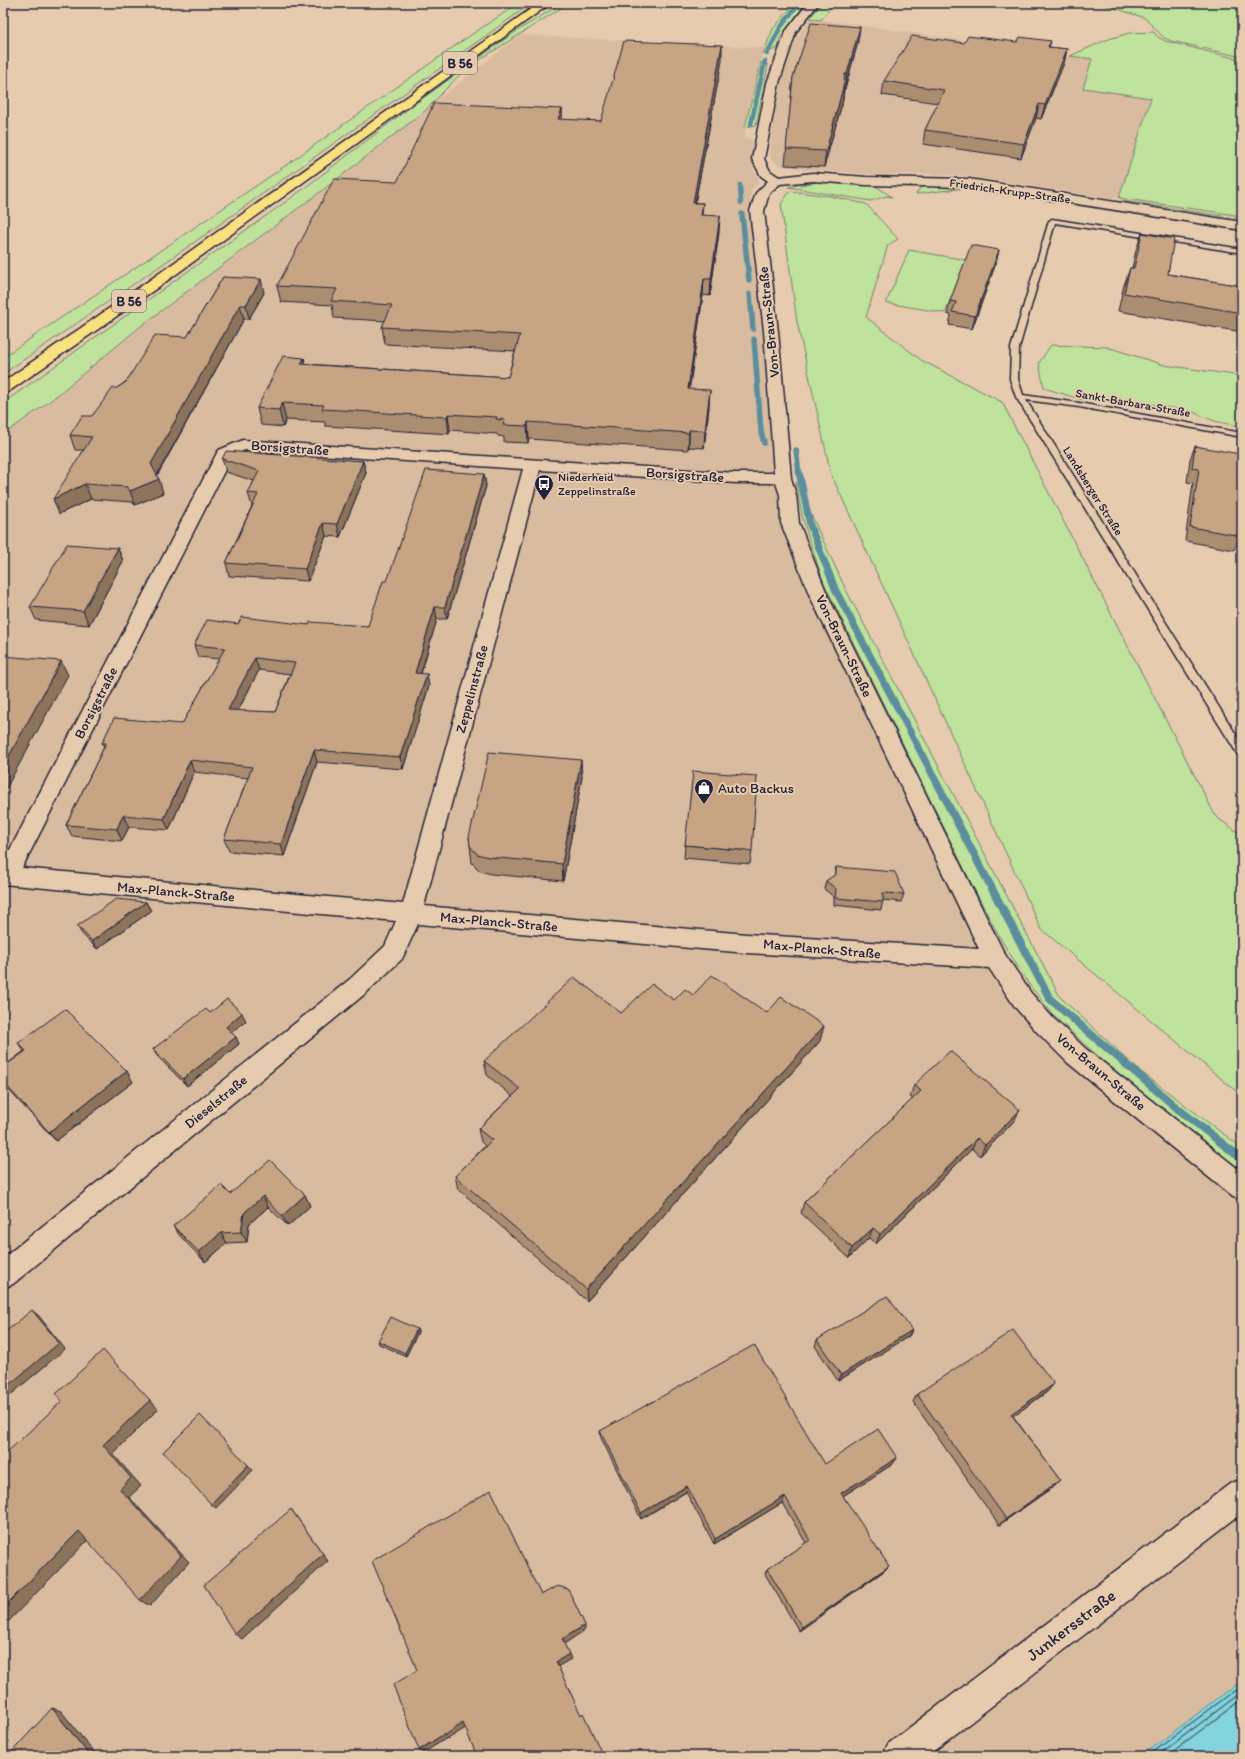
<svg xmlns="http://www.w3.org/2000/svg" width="1245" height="1759" viewBox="0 0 1245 1759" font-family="Itim,sans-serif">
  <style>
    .built { fill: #d9bc9f }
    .green { fill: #bfe29c; stroke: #70826c }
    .water { fill: #83d4dc; stroke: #5c8d9c }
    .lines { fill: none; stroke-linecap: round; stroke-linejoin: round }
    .shore { stroke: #49697b; stroke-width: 1.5 }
    .stream-far3 { stroke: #5c8d9c; stroke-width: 4.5 }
    .stream-far2 { stroke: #5c8d9c; stroke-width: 5.5 }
    .stream-far1 { stroke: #5c8d9c; stroke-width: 7 }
    .stream { stroke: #5c8d9c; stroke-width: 8 }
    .service-casing { stroke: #22223b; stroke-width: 3 }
    .minor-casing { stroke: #22223b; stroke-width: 3 }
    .trunk-casing { stroke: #22223b; stroke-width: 3 }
    .service { fill: #e7cbae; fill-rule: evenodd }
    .minor { fill: #e7cbae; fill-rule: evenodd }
    .trunk { fill: #f9e181; fill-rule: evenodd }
    .wall { fill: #ab8d72; stroke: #22223b; fill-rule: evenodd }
    .shaded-wall { fill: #8b735c; stroke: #22223b }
    .building { fill: #c7a484; stroke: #22223b; fill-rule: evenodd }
    .labels { text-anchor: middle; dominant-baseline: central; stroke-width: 4; stroke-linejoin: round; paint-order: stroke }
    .far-street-label { font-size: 12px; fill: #22223b; stroke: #e7cbae }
    .far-poi-label { font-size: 12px; fill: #22223b; stroke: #e7cbae; text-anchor: start }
    .shield { fill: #e7cbae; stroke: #5d555e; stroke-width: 1 }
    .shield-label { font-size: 13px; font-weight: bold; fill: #22223b }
    .street-label { font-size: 14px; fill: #22223b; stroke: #e7cbae }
    .poi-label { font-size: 14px; fill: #22223b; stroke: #e7cbae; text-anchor: start }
    .near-street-label { font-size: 17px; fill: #22223b; stroke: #e7cbae }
  </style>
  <rect width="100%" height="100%" fill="#e7cbae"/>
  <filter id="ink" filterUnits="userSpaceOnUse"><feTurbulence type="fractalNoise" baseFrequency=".025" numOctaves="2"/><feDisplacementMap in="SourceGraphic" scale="8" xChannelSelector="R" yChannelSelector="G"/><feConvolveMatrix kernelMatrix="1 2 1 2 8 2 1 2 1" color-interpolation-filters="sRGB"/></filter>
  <g filter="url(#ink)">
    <path class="built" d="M810,18L1092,59L1084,88L1151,98L1119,198H1109L966,176L924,174L878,175L802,169L782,166L776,163L771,160L769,148L779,89L784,66L796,40Z
      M520,35L764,48L745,124V137L753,140L752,167L760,182L751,190L750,230L786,531L974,943L1004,994L1043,1041L1242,1203V1756H3V435L50,401L141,326L332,183Z"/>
    <path class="green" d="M519,3H532L189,246L3,374V357L275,173L462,41Z
      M562,3H569L465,69L425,111L332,183L141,326L50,401L3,435V403L298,193L412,106L515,32Z
      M795,3H806L780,38L778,48L763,54L773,29Z
      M822,3H834L821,20L810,18Z
      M1099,3H1242V57L1172,41L1164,38L1145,18Z
      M1154,32L1158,37L1165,41L1242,60V216L1119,198L1151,98L1083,88L1092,59L1070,56L1106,40L1129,33Z
      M761,62L768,65L756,125L745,127Z
      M824,181L874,185L892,197L886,196L871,201L788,187Z
      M923,185L973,187L916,194Z
      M790,191L830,196L866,204L898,239L888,245L866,317L921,360L1002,402L1216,817L1242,835V1096L1041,929L831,474L797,322L781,204Z
      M1125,201L1242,219V222L1116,202Z
      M909,250L966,260L945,313L886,303Z
      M1051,345L1107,347L1164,365L1242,376V427L1214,421L1193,412L1118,398L1083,400L1044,388L1039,363Z
      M796,482L846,590L1060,997L1140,1071L1242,1148V1173L1102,1060L1056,1018L1028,983L1000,938L973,887L823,581L803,520Z"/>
    <path class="water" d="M1242,1680V1756H1142Z"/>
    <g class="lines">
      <path class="shore" d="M1148,1756L1242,1685
        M1157,1756L1242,1692
        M1167,1756L1242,1699"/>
      <path class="stream-far3" d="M767,54L780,28L799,3
        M751,124L765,61
        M740,185L741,203"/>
      <path class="stream-far2" d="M742,214L749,280
        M750,294L753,329
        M754,339L761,431L764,443
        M796,450L799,473"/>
      <path class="stream-far1" d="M799,472L810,525L836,591L949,806"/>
      <path class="stream" d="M948,805L1050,999L1177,1108L1242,1159"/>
      <g class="service-casing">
        <path id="service" d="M1052,219L1242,249V253L1055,223L1019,348L1018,379L1023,395L1079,403L1242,433V437L1079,407L1026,400L1242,744V756L1238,755L1016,397L1010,379L1011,348L1049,221Z"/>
      </g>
      <g class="minor-casing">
        <path id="minor" d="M808,3H819L796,32L779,83L764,159L770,171L779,177L813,173L866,177L969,179L1242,222V230L969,187L866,185L813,181L780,184L769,193L764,211L778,331L791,478L796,495L799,523L827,594L1004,953L1031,993L1053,1018L1086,1049L1242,1172V1200L1233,1197L1068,1063L1037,1032L1015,1007L989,968L747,953L418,924L402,959L366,993L13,1284L3,1288V1258L350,979L385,946L396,921L3,884V863L217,453L219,450L243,440L736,473H774L764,331L750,211L756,193L768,181L761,176L752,159L767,83L786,31ZM245,450L523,469L403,904L22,868L232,456ZM540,470L736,483H776L780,495L781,523L809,594L979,949L747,934L424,906Z
          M1242,1479V1513L927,1756H883L888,1744L1231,1483Z"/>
      </g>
      <g class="trunk-casing">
        <path id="trunk" d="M539,3H551L157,288L8,392L3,394V382L147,282Z"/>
      </g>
      <use href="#service" class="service"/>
      <use href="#minor" class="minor"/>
      <use href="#trunk" class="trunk"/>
    </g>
    <path class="wall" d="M1051,41L1049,47L1067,49L1064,63L1041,119L1036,118L1021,158L923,144L925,130L938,103L882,95L884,81L1017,42Z
      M858,42L845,89H844L843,100L824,167L785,165L793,77Z
      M722,60L695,203H703L702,215L719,232L710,296L703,295L689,389L709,407L704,448L689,447L688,450L529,439L528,443L504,442V437L498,436L497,434L450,430L449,434L343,427L325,426V422L286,420L283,427L261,425L257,408L304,358L306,364L508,377L515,351L385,344L382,327L385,321L334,318L332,305L281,302L277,286L397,182L562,109V120L601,121Z
      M1142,233L1168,274L1242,286V332L1118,311L1124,285L1130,268H1132L1136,250Z
      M999,250L996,263L972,329L949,325L951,315L947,314L950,301Z
      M223,277L264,293L249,319H244L157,476L163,493L135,505L132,502L91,499L59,514L83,450H75L70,435L92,416L117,388L187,337Z
      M1195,446L1238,474L1241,536L1234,550L1185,541L1193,483L1187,482L1190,459Z
      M222,459L363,461L366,473L340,537L326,536L308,581L229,576L226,563L252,506L248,493L254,481L226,472Z
      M484,474L486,486L447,619H437L421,674L429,686L403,769L317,762L284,856L229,851L224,839L248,778L194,772L169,830L129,827L122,841L72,836L66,825L104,747L102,743L182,724L219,659L198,657L194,645L238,624L368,626L387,581ZM259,670L290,674L275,712L238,711Z
      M118,548L123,561L89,625L36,620L30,607Z
      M582,777L563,881L491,874L480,871L472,863L469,837Z
      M685,845L752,851L750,864L684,858Z
      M836,867L904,894L901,902L883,900L881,910L834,905V897L824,889L826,881L834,876Z
      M146,902L151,911L97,949L82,934L77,926Z
      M693,995L767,1013L820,1041L587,1301L458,1189L455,1176L485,1146L481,1142L478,1129L512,1096L487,1075L484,1061L621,1013Z
      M210,1013L246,1021L231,1033L236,1037L239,1044L187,1086L157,1056L153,1049Z
      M18,1043L133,1082L56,1141L3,1084V1067L24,1051Z
      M914,1085L1014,1121L980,1156L972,1149L876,1244L869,1238L849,1258L801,1213L804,1202L913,1099L910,1097Z
      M230,1194L305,1195L310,1206L288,1226L268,1207L249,1224L247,1242L227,1243L205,1262L180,1236L173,1226Z
      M417,1329L418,1332L406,1356L379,1344L378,1341Z
      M912,1330L909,1336L838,1381L815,1346L817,1340Z
      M1047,1392L1013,1416L1060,1480L1053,1487L999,1525L913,1402L917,1394Z
      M600,1431L825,1464H893L843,1496L884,1571L799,1631L765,1574L767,1569L806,1543L782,1503L714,1544L686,1492L641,1519L601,1438Z"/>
    <path class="shaded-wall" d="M860,27L858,42L845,89L847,74Z
      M722,45V60L692,219L693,203Z
      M1067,49L1064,63L1041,119L1045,105Z
      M844,84L843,100L824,167L826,151Z
      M1039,104L1036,118L1021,158L1024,144Z
      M562,109V125L558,119Z
      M720,216L719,232L710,296L711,279Z
      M999,250L996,263L972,329L975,316Z
      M261,279L264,293L249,319L246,305Z
      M704,279L703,295L687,406L688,389Z
      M240,305L244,319L155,478L151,464Z
      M304,358L308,375L301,364Z
      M710,390L709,407L704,448L705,431Z
      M282,403L286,420L283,427L279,410Z
      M448,414L450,430L449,434L447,417Z
      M528,422L529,439L528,443L527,426Z
      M689,430V447L688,450L689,433Z
      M363,461L366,473L340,537L337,524Z
      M484,474L486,486L447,619L445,607Z
      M159,479L163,493L135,505L130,491Z
      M85,484L91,499L59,514L53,499Z
      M323,523L326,536L308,581L305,569Z
      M118,548L123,561L89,625L83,611Z
      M435,607L437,619L417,686L415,673Z
      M255,658L259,670L232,722L228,710Z
      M61,661L68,675L3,794V767Z
      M427,674L429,686L403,769L400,757Z
      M314,750L317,762L284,856L281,844Z
      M190,760L194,772L169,830L164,819Z
      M581,760L582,777L563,881L562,864Z
      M123,815L129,827L122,841L117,829Z
      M146,902L151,911L97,949L92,941Z
      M242,1013L246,1021L229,1034L226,1027Z
      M824,1026L820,1041L587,1301L586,1289Z
      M236,1037L239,1044L187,1086L183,1079Z
      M127,1071L133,1082L56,1141L49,1132Z
      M1020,1110L1014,1121L980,1156L985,1145Z
      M977,1138L972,1149L876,1244L880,1234Z
      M305,1195L310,1206L288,1226L282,1216Z
      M263,1196L268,1207L249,1224L247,1242L241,1232L244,1213Z
      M873,1228L869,1238L849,1258L852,1248Z
      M221,1233L227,1243L205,1262L199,1252Z
      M32,1310L39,1316L65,1349L7,1398L3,1395V1390Z
      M417,1329L418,1332L406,1356L405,1353Z
      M912,1330L909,1336L838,1381L841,1375Z
      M1054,1384L1047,1392L1005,1422L1011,1414Z
      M150,1400L158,1409L113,1454L141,1486L129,1497L189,1562L150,1606L140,1600L120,1489L103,1445Z
      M897,1458L893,1464L838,1499L841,1493Z
      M248,1465L253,1470L216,1508L211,1504Z
      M1060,1480L1053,1487L999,1525L1006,1519Z
      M687,1486L686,1492L641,1519V1513Z
      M785,1496L782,1503L714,1544L715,1539Z
      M291,1509L296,1516L328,1561L242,1639L235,1634Z
      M79,1531L90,1538L3,1627V1608Z
      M889,1566L884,1571L799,1631L802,1627Z
      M585,1625V1630L564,1644L562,1639Z
      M569,1654L571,1659L557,1667L556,1662Z
      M52,1708L61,1711L97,1756H90Z
      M463,1723L467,1727L448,1739L447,1738L423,1753L419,1750L444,1734Z"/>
    <path class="building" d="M811,23L860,27L847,74H845L844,84L826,151L786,149L793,77Z
      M912,36L964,43L968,36L1017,42L1020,37L1051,41L1048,47L1067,49L1045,105L1039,104L1024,144L925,130L944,90L884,81Z
      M624,41L722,45L693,203H703L701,215L720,216L711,279H704L688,389L710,390L705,431L689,430V433L528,422L527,426L503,425L505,420L496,419L497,417L448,414L447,417L340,410L322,409L324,405L282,403L279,410L257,408L283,356L304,358L301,364L508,377L520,335L382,327L392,305L331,301L337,289L277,286L334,179L397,182L434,103L562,109L558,119L601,121Z
      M1142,233L1174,239L1168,274L1242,286V313L1124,293L1130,268H1134Z
      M971,245L999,250L975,316L952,312L956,302L950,301Z
      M223,277L261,279L246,305H240L151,464L159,479L130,491L127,487L85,484L53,499L92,437L70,435L82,416H92L113,388H117L126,382L155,335L187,337Z
      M1195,446L1240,454L1238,474L1242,475V527L1241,536L1190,527L1199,469L1192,468Z
      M226,451L363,461L337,524L323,523L305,569L226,563L258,494L248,493L259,471L222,459Z
      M426,470L484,474L445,607H435L415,673L427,674L400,757L314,750L281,844L224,839L252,767L190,760L164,819L123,815L117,829L66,825L106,743H102L114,718L182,724L225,648L194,645L207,620L238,624L242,617L309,625L310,622L368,626L383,581H387ZM255,658L295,663L275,712L228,710Z
      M67,544L118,548L83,611L30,607Z
      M3,656L61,661L3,767Z
      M489,752L581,760L562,864L488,857L477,854L470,846L469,837Z
      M693,771L757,776L752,851L685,845Z
      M836,867L895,872L904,894L883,893V902L835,898L836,889L826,881L836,874Z
      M116,899L146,902L92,941L77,926Z
      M712,975L767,1013L781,997L824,1026L586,1289L455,1176L492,1140L478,1129L520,1089L484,1061L574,977L621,1013L652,984L674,1000L685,989L693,995Z
      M227,999L242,1013L226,1027L236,1037L183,1079L153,1049L206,1009L210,1013Z
      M65,1009L127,1071L49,1132L3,1082V1067L26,1051L18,1043Z
      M950,1051L1020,1110L985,1145L977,1138L880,1234L873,1228L852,1248L804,1202L921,1091L914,1085Z
      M270,1160L305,1195L282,1216L263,1196L244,1213L241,1232L221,1233L199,1252L173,1226L221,1185L230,1194Z
      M887,1296L912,1330L841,1375L817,1340Z
      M32,1310L59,1343L3,1390V1334Z
      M391,1317L417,1329L405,1353L378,1341Z
      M1013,1330L1054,1384L1011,1414L1060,1480L1006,1519L917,1394Z
      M754,1345L825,1464L878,1429L897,1458L841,1493L889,1566L802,1627L767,1569L810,1540L785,1496L715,1539L687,1486L641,1513L600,1431Z
      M103,1350L150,1400L103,1445L131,1478L120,1489L181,1556L140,1600L79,1531L3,1608V1456L62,1401L56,1394Z
      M200,1415L248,1465L211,1504L163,1452Z
      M491,1490L541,1595L557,1586L568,1589L585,1625L562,1639L569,1654L556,1662L581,1715L583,1713L603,1756H477L463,1723L444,1736V1734L419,1750L393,1685L417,1670L372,1561Z
      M291,1509L323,1554L235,1634L204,1585Z
      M52,1708L90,1756H8Z"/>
  </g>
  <defs>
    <g id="bus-pin" transform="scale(1)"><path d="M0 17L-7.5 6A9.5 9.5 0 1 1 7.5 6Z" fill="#22223b" stroke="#e7cbae"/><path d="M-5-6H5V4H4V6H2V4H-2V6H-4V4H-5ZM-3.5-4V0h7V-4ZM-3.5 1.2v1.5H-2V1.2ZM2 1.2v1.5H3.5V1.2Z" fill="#fff"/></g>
    <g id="shop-pin" transform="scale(1)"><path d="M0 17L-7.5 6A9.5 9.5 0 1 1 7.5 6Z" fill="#22223b" stroke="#e7cbae"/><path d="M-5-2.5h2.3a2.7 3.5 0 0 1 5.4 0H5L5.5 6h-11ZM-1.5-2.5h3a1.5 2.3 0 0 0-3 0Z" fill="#fff"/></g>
  </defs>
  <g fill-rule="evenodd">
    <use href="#bus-pin" x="544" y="484"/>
    <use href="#shop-pin" x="704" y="788"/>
  </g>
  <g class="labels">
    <g class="far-street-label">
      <text transform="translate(1010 191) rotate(8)">Friedrich-Krupp-Straße</text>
      <text transform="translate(1133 403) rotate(10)">Sankt-Barbara-Straße</text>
      <text transform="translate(1093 491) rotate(58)">Landsberger Straße</text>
    </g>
    <g class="far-poi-label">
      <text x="558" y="477">Niederheid<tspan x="558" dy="14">Zeppelinstraße</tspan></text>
    </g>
    <g class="shield">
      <rect x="443" y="52" width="34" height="22" rx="3"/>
      <rect x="112" y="290" width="34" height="22" rx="3"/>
    </g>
    <g class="shield-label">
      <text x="460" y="63">B 56</text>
      <text x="129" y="301">B 56</text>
    </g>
    <g class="street-label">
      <text transform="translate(769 322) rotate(-96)">Von-Braun-Straße</text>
      <text transform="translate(290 448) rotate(4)">Borsigstraße</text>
      <text transform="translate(685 475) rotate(4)">Borsigstraße</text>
      <text transform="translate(844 646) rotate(64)">Von-Braun-Straße</text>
      <text transform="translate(472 689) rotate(-75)">Zeppelinstraße</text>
      <text transform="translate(96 703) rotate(-63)">Borsigstraße</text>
      <text transform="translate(176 892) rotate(5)">Max-Planck-Straße</text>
      <text transform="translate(499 922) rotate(5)">Max-Planck-Straße</text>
      <text transform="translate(822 949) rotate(5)">Max-Planck-Straße</text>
      <text transform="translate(1101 1072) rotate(40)">Von-Braun-Straße</text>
      <text transform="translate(216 1102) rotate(-39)">Dieselstraße</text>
    </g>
    <g class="poi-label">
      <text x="718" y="788">Auto Backus</text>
    </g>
    <g class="near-street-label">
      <text transform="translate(1071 1625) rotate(-37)">Junkersstraße</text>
    </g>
  </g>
  <rect width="1245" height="1759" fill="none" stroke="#e7cbae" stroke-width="16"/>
  <rect x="8" y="8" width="1229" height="1743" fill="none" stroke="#22223b" stroke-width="1.5" filter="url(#ink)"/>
</svg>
